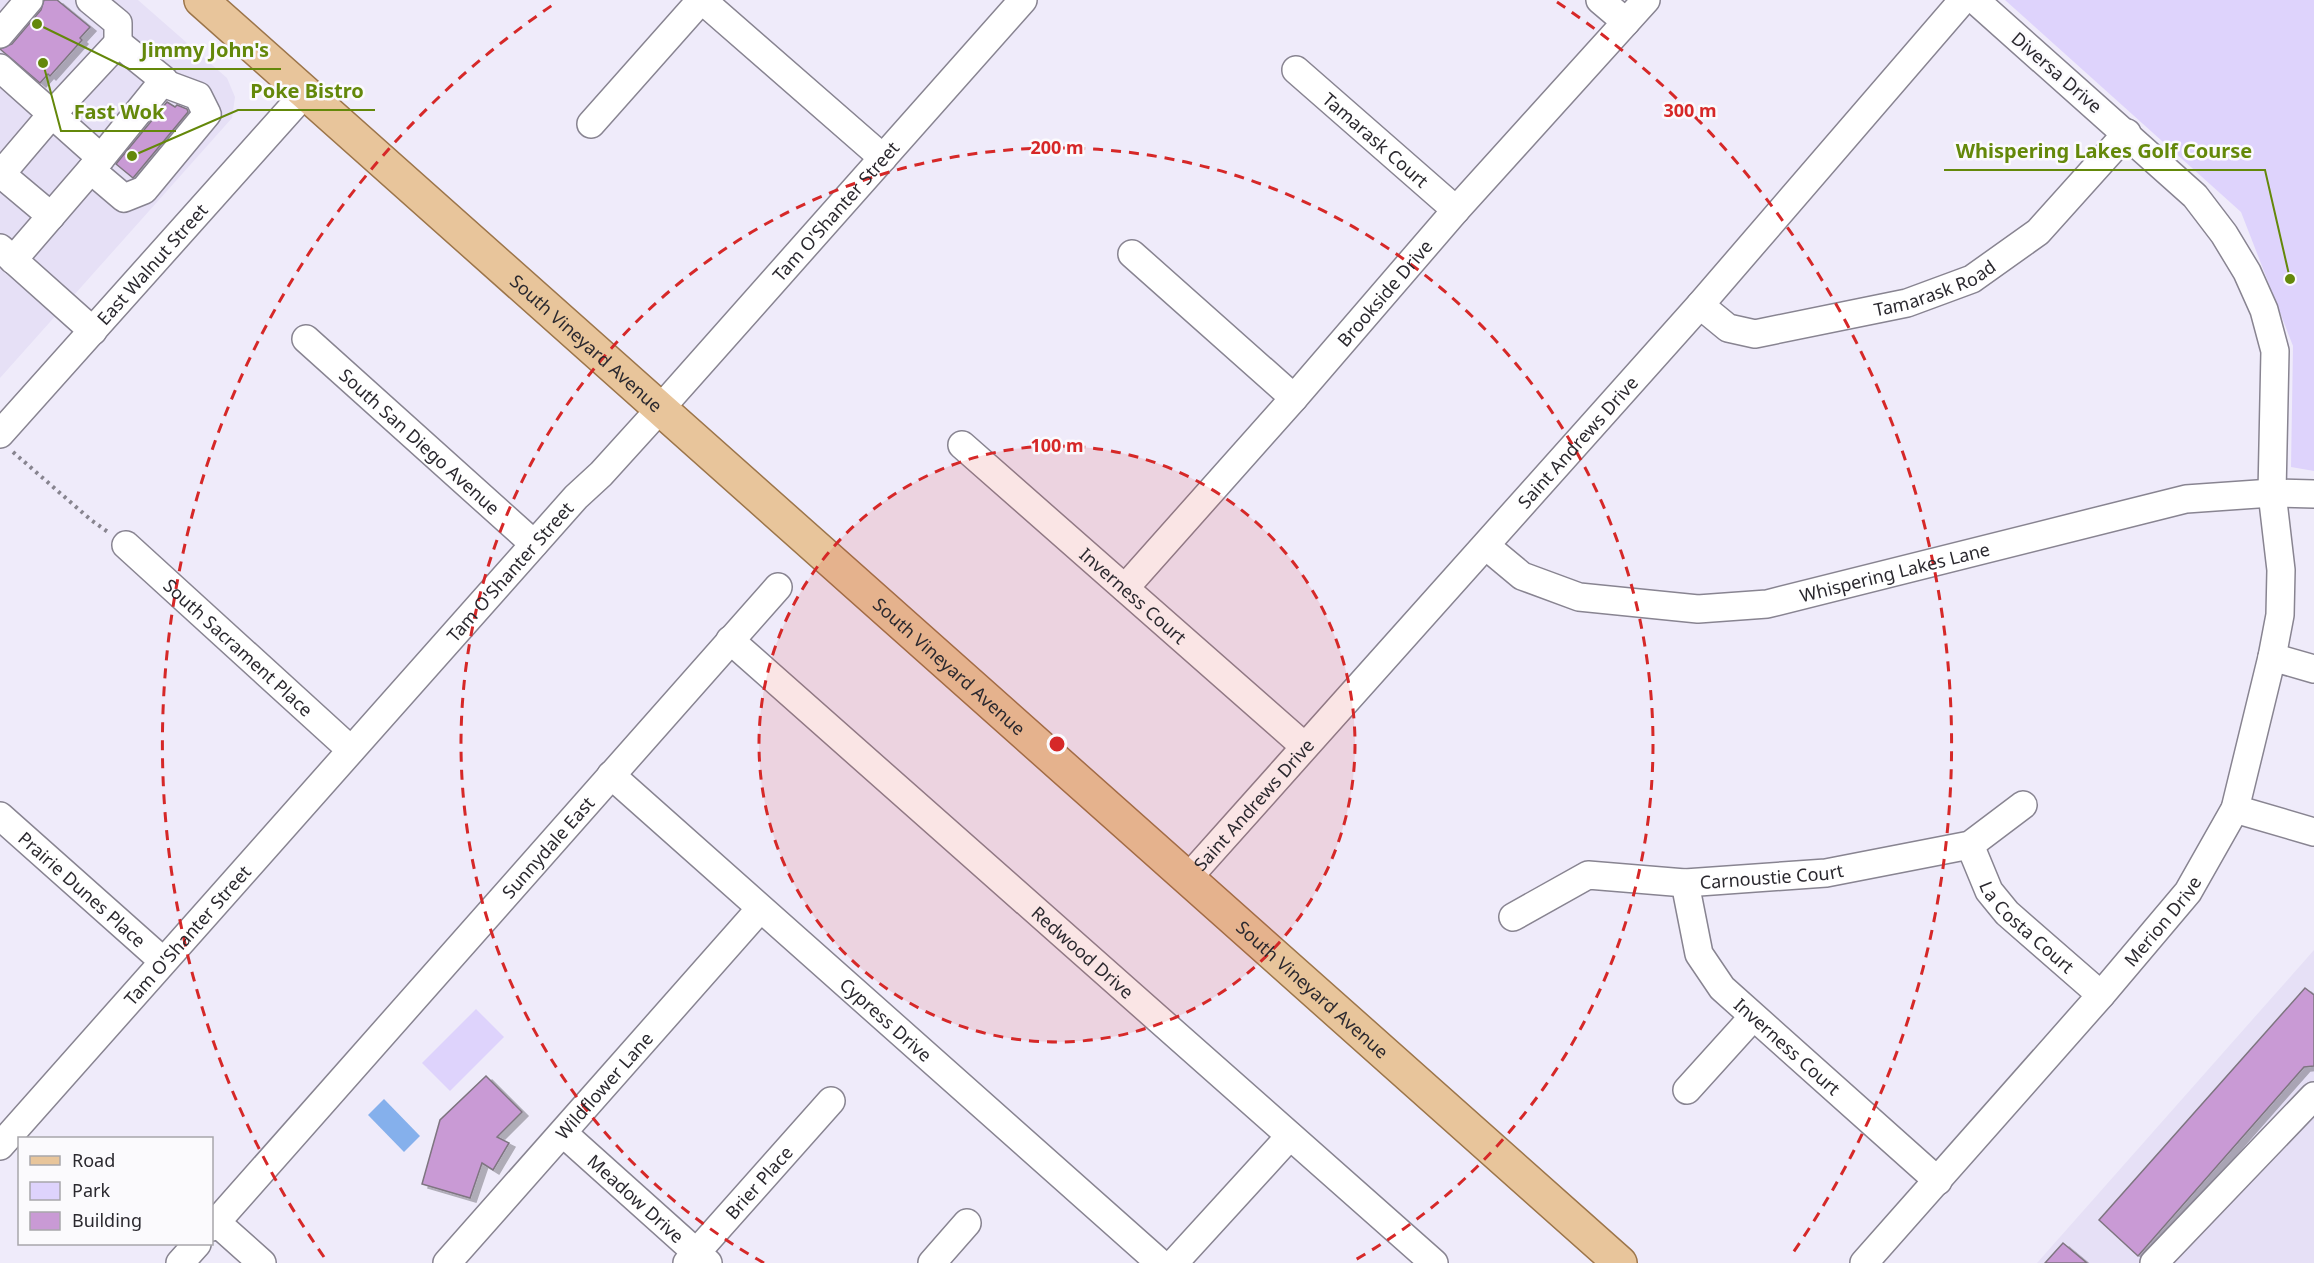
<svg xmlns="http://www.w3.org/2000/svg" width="2314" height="1263" viewBox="0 0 2314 1263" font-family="'Noto Sans',sans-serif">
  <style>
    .built { fill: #e6e0f6 }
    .green { fill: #ded3fc }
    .water { fill: #85b0ec }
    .building { fill: #c99ad5; stroke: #7e7580; stroke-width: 1.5; filter: url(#shadow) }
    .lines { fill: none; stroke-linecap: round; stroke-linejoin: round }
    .minor-casing { stroke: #888491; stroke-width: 30 }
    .major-casing { stroke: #9c754a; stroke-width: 36 }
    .path { stroke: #87848f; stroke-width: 4; stroke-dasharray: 3 4.5; stroke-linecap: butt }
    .minor { stroke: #fff; stroke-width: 27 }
    .major { stroke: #e8c59b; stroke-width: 33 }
    .ring { fill: none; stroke: #d62828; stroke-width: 3; stroke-dasharray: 10 8 }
    .labels { text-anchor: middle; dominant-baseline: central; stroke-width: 5; stroke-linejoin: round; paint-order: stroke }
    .street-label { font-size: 18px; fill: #2b292f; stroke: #fbfafd }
    .centre { fill: #d62828; stroke: #fbfafd; stroke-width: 3 }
    .ring-label { font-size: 18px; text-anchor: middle; font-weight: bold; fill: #d62828; stroke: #fbfafd; stroke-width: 5; stroke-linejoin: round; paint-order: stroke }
    .leader { fill: none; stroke: #64880a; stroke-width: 2 }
    .callout-dot { fill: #64880a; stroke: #fbfafd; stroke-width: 2 }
    .callout-label { font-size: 20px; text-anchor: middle; font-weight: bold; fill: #64880a; stroke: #fbfafd; stroke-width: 5; stroke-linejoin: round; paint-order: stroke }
  </style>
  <defs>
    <filter id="shadow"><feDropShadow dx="6" dy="4" stdDeviation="0" flood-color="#0004"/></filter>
  </defs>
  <rect width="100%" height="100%" fill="#efebfa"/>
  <path class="built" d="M0,0H138L227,78L235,97L232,118L0,378Z
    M2314,950V1263H2037Z"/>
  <path class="green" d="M2005,0H2314V471L2291,467L2293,346L2241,212Z
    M476,1009L504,1037L450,1091L422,1063Z"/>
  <path class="water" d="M384,1099L420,1136L404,1152L368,1115Z"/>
  <path class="building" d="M44,0H57L90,27L80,38L82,40L50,76L48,74L40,83L0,49L12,44L41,10Z
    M167,102L175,107L177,105L187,109L188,112L133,178L116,164Z
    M2305,988L2314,995V1066L2304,1067L2138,1256L2099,1220Z
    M486,1076L522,1112L497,1137L509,1143L493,1170L482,1163L470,1198L422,1184L440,1120Z
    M2063,1243L2087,1263H2045Z"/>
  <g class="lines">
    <g class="minor-casing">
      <g id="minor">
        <path d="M90,0L118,23V43"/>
        <path d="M702,0L883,158"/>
        <path d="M1600,0L1626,22"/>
        <path d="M0,34L29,0"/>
        <path d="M0,68L101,158L13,260"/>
        <path id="s1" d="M1296,70L1456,210"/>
        <path d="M591,124L701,0"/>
        <path d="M91,170L124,198L144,190L207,114L198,96L163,83"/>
        <path d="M51,216L1,174L52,114L118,43L164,80L101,158"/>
        <path d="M0,248L93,331"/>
        <path d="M1132,254L1294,398"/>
        <path id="s2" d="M1700,305L1728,328L1755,334L1907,303L1972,279L2038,232L2127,133"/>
        <path id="s3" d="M306,339L534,544"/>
        <path id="s4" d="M0,434L305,93"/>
        <path id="s5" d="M962,445L1304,746"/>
        <path id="s6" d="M126,545L351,750"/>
        <path id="s7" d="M1486,546L1522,576L1579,597L1698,609L1767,604L2186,499L2272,493L2314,494"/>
        <path id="s8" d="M1125,588L1294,398L1456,210L1646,0"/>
        <path id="s9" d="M730,640L1434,1263"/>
        <path d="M2272,657L2314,669"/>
        <path id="s10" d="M611,775L1160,1263"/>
        <path d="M2235,809L2314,832"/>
        <path id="s11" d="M0,816L163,961"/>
        <path id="s12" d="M1970,845L1989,891L2007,913L2101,995"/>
        <path id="s13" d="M1187,879L1700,305L1963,0"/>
        <path id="s14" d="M1685,883L1699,954L1722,988L1938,1181"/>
        <path id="s15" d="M1513,917L1588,875L1685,883L1826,873L1970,845L2023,805"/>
        <path d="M1687,1090L1753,1017"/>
        <path id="s16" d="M563,1133L708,1263"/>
        <path id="s17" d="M0,1146L576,497L601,474L660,409L1023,0"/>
        <path d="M216,1222L262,1263"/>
        <path id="s18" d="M212,1227L778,587"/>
        <path d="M180,1263L197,1244"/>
        <path id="s19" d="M447,1263L760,909"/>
        <path id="s20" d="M687,1263L831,1101"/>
        <path d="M932,1263L967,1223"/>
        <path d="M1174,1263L1290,1136"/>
        <path id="s21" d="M1864,1263L2101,995L2188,892L2235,809L2272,657L2280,615L2281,570L2272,493L2275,351L2264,310L2247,272L2224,234L2195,196L1975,0"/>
        <path d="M2154,1263L2314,1096"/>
      </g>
    </g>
    <g class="major-casing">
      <g id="major">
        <path id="s22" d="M201,0L1620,1263"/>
      </g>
    </g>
    <path class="path" d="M13,452L91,520L108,532"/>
    <use href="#minor" class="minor"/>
    <use href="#major" class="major"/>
  </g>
  <circle cx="1057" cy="744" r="298" fill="#d62828" fill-opacity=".12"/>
  <g class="ring">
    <circle cx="1057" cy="744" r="298"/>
    <path d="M764 1263A596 596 0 1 1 1350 1263"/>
    <path d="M324 1257A895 895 0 0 1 557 2M1557 2A895 895 0 0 1 1790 1257"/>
  </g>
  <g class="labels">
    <g class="street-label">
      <text transform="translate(2057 72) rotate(41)">Diversa Drive</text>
      <text stroke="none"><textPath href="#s1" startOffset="106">Tamarask Court</textPath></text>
      <text stroke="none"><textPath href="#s17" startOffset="1254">Tam O'Shanter Street</textPath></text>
      <text stroke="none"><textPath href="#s4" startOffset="228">East Walnut Street</textPath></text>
      <text stroke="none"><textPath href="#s2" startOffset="250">Tamarask Road</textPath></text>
      <text stroke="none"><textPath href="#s8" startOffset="393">Brookside Drive</textPath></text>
      <text stroke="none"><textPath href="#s22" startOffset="516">South Vineyard Avenue</textPath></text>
      <text stroke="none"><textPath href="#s3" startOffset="153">South San Diego Avenue</textPath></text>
      <text stroke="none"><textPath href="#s13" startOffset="586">Saint Andrews Drive</textPath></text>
      <text stroke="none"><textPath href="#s17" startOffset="768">Tam O'Shanter Street</textPath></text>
      <text stroke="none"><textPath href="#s7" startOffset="428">Whispering Lakes Lane</textPath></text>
      <text stroke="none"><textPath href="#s5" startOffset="228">Inverness Court</textPath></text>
      <text stroke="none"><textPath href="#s6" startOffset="152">South Sacrament Place</textPath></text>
      <text stroke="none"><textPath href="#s22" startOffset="1002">South Vineyard Avenue</textPath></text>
      <text stroke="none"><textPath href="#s13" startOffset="100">Saint Andrews Drive</textPath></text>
      <text stroke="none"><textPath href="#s18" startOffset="507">Sunnydale East</textPath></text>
      <text stroke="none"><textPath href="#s15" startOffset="270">Carnoustie Court</textPath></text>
      <text stroke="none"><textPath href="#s11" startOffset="110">Prairie Dunes Place</textPath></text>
      <text stroke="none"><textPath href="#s21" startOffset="454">Merion Drive</textPath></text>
      <text stroke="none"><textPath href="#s12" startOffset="102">La Costa Court</textPath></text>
      <text stroke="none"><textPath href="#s17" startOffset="282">Tam O'Shanter Street</textPath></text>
      <text stroke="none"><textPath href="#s9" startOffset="471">Redwood Drive</textPath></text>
      <text stroke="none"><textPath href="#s22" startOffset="1488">South Vineyard Avenue</textPath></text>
      <text stroke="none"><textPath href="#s10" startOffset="368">Cypress Drive</textPath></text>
      <text stroke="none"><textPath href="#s14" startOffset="201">Inverness Court</textPath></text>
      <text stroke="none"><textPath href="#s19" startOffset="237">Wildflower Lane</textPath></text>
      <text stroke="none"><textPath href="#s20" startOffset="108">Brier Place</textPath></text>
      <text stroke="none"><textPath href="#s16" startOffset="98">Meadow Drive</textPath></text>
    </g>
  </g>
  <circle cx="1057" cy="744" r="9" class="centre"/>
  <g class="ring-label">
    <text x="1690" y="117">300 m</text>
    <text x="1057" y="154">200 m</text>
    <text x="1057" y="452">100 m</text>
  </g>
  <path class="leader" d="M37 24L129 69H281M132 156L238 110H375M43 63L61 131H176M2290 279L2265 170H1944"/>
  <g class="callout-dot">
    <circle cx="37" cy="24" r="6"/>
    <circle cx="132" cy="156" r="6"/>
    <circle cx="43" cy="63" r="6"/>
    <circle cx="2290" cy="279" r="6"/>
  </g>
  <g class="callout-label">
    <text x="205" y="57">Jimmy John's</text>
    <text x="307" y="98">Poke Bistro</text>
    <text x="119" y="119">Fast Wok</text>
    <text x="2104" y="158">Whispering Lakes Golf Course</text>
  </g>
  <rect x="18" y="1137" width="195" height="108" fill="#fbfafd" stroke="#a8a6ab" stroke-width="1.5"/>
  <rect x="30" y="1156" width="30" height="9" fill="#e8c59b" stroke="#a8a6ab" stroke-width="1.5"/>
  <text x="72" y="1167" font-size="18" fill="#2b292f">Road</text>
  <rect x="30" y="1182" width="30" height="18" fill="#ded3fc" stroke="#a8a6ab" stroke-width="1.5"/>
  <text x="72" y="1197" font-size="18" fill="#2b292f">Park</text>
  <rect x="30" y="1212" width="30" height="18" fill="#c99ad5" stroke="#a8a6ab" stroke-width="1.5"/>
  <text x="72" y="1227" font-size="18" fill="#2b292f">Building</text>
</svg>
